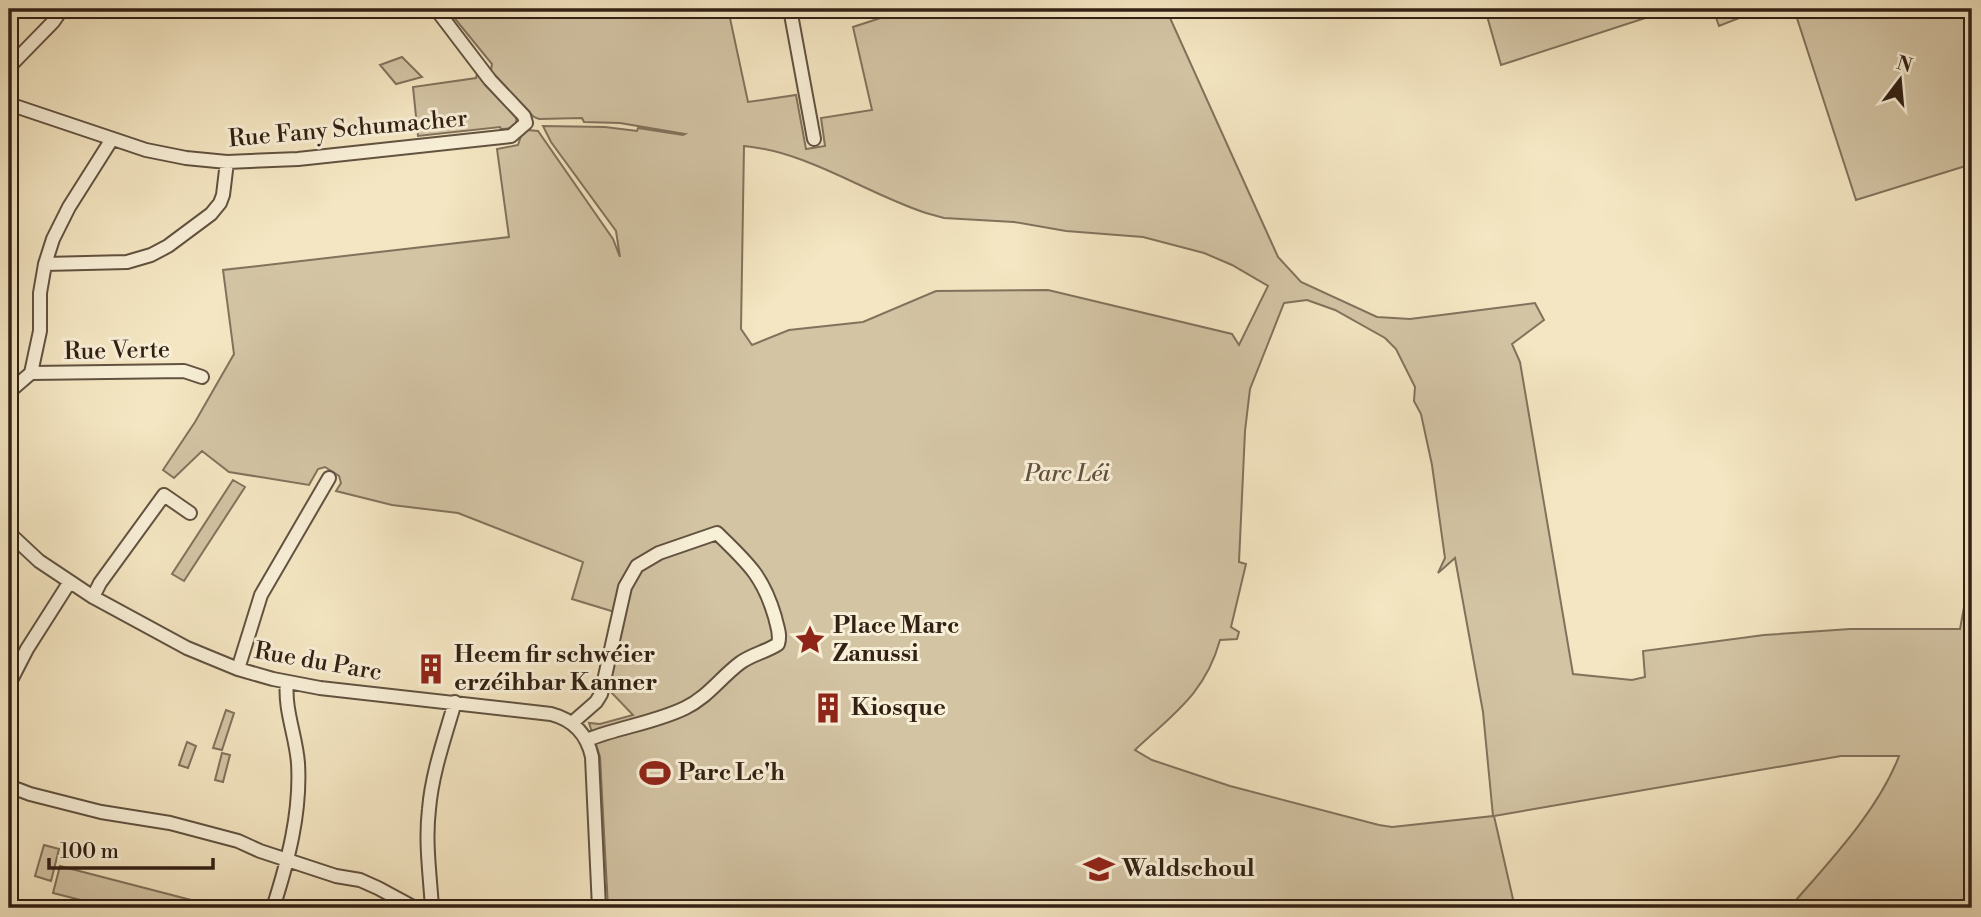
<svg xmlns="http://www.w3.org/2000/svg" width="1981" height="917" viewBox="0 0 1981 917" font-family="'Libre Bodoni',serif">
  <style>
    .green { fill: #d3c4a4; stroke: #82725c; stroke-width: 2; fill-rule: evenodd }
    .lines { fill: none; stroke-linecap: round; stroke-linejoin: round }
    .street-casing { stroke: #625240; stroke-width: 16 }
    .street { stroke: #f8efd7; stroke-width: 12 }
    .labels { text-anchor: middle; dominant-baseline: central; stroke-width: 6; stroke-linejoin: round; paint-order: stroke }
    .street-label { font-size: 24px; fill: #322014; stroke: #f8efd7 }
    .park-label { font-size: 24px; font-style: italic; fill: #62513f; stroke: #f8efd7 }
    .poi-label { font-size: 24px; font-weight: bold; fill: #322014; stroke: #f8efd7; text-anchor: start }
  </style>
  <rect width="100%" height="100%" fill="#f4e6c2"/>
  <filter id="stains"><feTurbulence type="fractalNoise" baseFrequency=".00286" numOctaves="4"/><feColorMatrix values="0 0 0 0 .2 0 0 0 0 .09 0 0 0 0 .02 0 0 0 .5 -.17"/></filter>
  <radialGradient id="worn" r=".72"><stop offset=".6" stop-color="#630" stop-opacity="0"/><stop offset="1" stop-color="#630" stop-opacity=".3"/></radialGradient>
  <path class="green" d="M447,9H728L748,102L796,95L806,149L825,146L821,118L872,110L853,27L908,9H1166L1278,257L1301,282L1377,317L1410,319L1535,303L1544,320L1512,344L1520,362L1573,674L1632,680L1645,677L1643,651L1764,635L1850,629H1960L1967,591H1972V908H1789C1828,863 1878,811 1899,756H1841L1494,816L1515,908H608L600,757L589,723L600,724L633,715L608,689L618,613L572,599L583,562L458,513L392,505L336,491L341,483L339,476L325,467L318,469L309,485L229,472L202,451L174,478L163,470L195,422L234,354L223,270L509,237L497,149L518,145L521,136L527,130L538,131L613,239L620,257L616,231L551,142L543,126L605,127L637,131L638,128L683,135L685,134L620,123L584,122L582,118L539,119L534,117L490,76L492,64ZM744,146C809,152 865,193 926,213L944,218L1014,222L1066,231L1143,237L1204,253L1232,265L1268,286L1239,345L1232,334L1048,290L936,291L863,322L789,330L752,345L741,329ZM1307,300L1335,310L1385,338L1396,349L1415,387L1414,401L1421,414L1432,465L1445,558L1438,573L1455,558L1483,712L1493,816L1392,827L1379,825L1230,786L1152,760L1135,750C1173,714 1205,694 1220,640L1237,639L1239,632L1231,627L1246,564L1239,562L1245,431L1250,389L1284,303Z
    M1485,9H1673L1501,65Z
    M1713,9H1762L1719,26Z
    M1794,9H1972V164L1856,200Z
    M402,57L422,77L396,84L380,65Z
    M477,74L516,114C518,127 513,129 501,129L500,127L418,136L413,87L476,78Z
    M233,480L245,487L184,581L172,574Z
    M226,710L234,713L222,750L213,748Z
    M187,742L196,746L188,768L179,765Z
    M222,753L230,755L223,782L215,780Z
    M44,845L59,849L51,881L35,876Z
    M60,866L195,901L193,908H112L53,893Z"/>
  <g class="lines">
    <g class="street-casing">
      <path id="street" d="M790,9L814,139
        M9,67L53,22L62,9
        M9,104L146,150L186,158L227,162L298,159L511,136L526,123L524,116L490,80L436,9
        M45,264L127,262L151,255L168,246L211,214L220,203L223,195L227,162
        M31,373L184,371L202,377
        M9,392L31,373L40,331V293L45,264L53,239L69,207L112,139
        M9,533L39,561L93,597L187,648L238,669L273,679L320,688L551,714C574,720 587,734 592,757L599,908
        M93,597L100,583L164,495L190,513
        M238,669L261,595L329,478
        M9,684L27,649L69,583
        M572,723L596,702L601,694L625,587L637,566L659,553L717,533C748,563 763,576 775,617C777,627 781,634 778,644C766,652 752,654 740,663C720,678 708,697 685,708C654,723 619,727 587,740
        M9,786L30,794L101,812L170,823L238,841L260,851L336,876L360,880L378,888L415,908
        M273,908C288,861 301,813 298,763C296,736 284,709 287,682
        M432,908C430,875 425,842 429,809C432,773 445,737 455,702"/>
    </g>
    <use href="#street" class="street"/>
  </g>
  <defs>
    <g id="sight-bare" transform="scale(2.415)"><path d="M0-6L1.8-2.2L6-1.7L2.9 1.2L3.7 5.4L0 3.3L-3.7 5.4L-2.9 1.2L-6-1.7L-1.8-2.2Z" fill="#8f2418" stroke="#f8efd7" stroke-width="2.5" paint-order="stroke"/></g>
    <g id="building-bare" transform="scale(2.415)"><path d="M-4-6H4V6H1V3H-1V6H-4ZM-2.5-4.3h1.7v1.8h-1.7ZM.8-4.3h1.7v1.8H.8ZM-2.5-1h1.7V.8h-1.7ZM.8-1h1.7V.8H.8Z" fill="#8f2418" stroke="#f8efd7" stroke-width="2.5" paint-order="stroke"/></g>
    <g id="stadium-bare" transform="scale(2.415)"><path d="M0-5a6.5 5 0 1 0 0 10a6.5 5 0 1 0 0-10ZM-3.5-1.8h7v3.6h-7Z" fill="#8f2418" stroke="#f8efd7" stroke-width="2.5" paint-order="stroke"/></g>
    <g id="school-bare" transform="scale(2.415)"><path d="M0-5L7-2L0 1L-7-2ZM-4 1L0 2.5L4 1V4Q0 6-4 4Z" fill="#8f2418" stroke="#f8efd7" stroke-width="2.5" paint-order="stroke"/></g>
  </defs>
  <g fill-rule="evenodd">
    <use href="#sight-bare" x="810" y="640"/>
    <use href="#building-bare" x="431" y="669"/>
    <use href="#building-bare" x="828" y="708"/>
    <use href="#stadium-bare" x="655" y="773"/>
    <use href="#school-bare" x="1099" y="869"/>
  </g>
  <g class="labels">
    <g class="street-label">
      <text transform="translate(348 129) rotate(-5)">Rue Fany Schumacher</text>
      <text transform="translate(117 351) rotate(-1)">Rue Verte</text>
      <text transform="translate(318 662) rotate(10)">Rue du Parc</text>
    </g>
    <g class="park-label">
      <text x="1067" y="474">Parc Léi</text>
    </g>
    <g class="poi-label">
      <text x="833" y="626">Place Marc<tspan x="833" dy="28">Zanussi</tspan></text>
      <text x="454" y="655">Heem fir schwéier<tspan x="454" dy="28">erzéihbar Kanner</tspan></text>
      <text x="851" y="708">Kiosque</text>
      <text x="678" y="773">Parc Le'h</text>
      <text x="1122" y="869">Waldschoul</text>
    </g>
  </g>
  <rect width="1981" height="917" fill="none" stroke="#f4e6c2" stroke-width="35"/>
  <rect x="10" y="10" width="1960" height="896" fill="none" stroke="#322014" stroke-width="3.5"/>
  <rect x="18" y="18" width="1946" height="882" fill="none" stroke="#322014" stroke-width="2"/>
  <g transform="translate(1900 80) rotate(16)" stroke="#f8efd7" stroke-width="5" paint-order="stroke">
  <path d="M0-5L12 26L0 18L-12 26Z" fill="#322014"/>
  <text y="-10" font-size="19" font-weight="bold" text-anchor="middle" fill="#322014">N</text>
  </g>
  <path d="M49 858v10h164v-10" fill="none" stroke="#322014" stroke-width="3.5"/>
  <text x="60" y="858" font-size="21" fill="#322014" stroke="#f8efd7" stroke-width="5" paint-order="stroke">100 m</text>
  <rect width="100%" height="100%" filter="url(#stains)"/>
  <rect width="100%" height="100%" fill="url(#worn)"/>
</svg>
